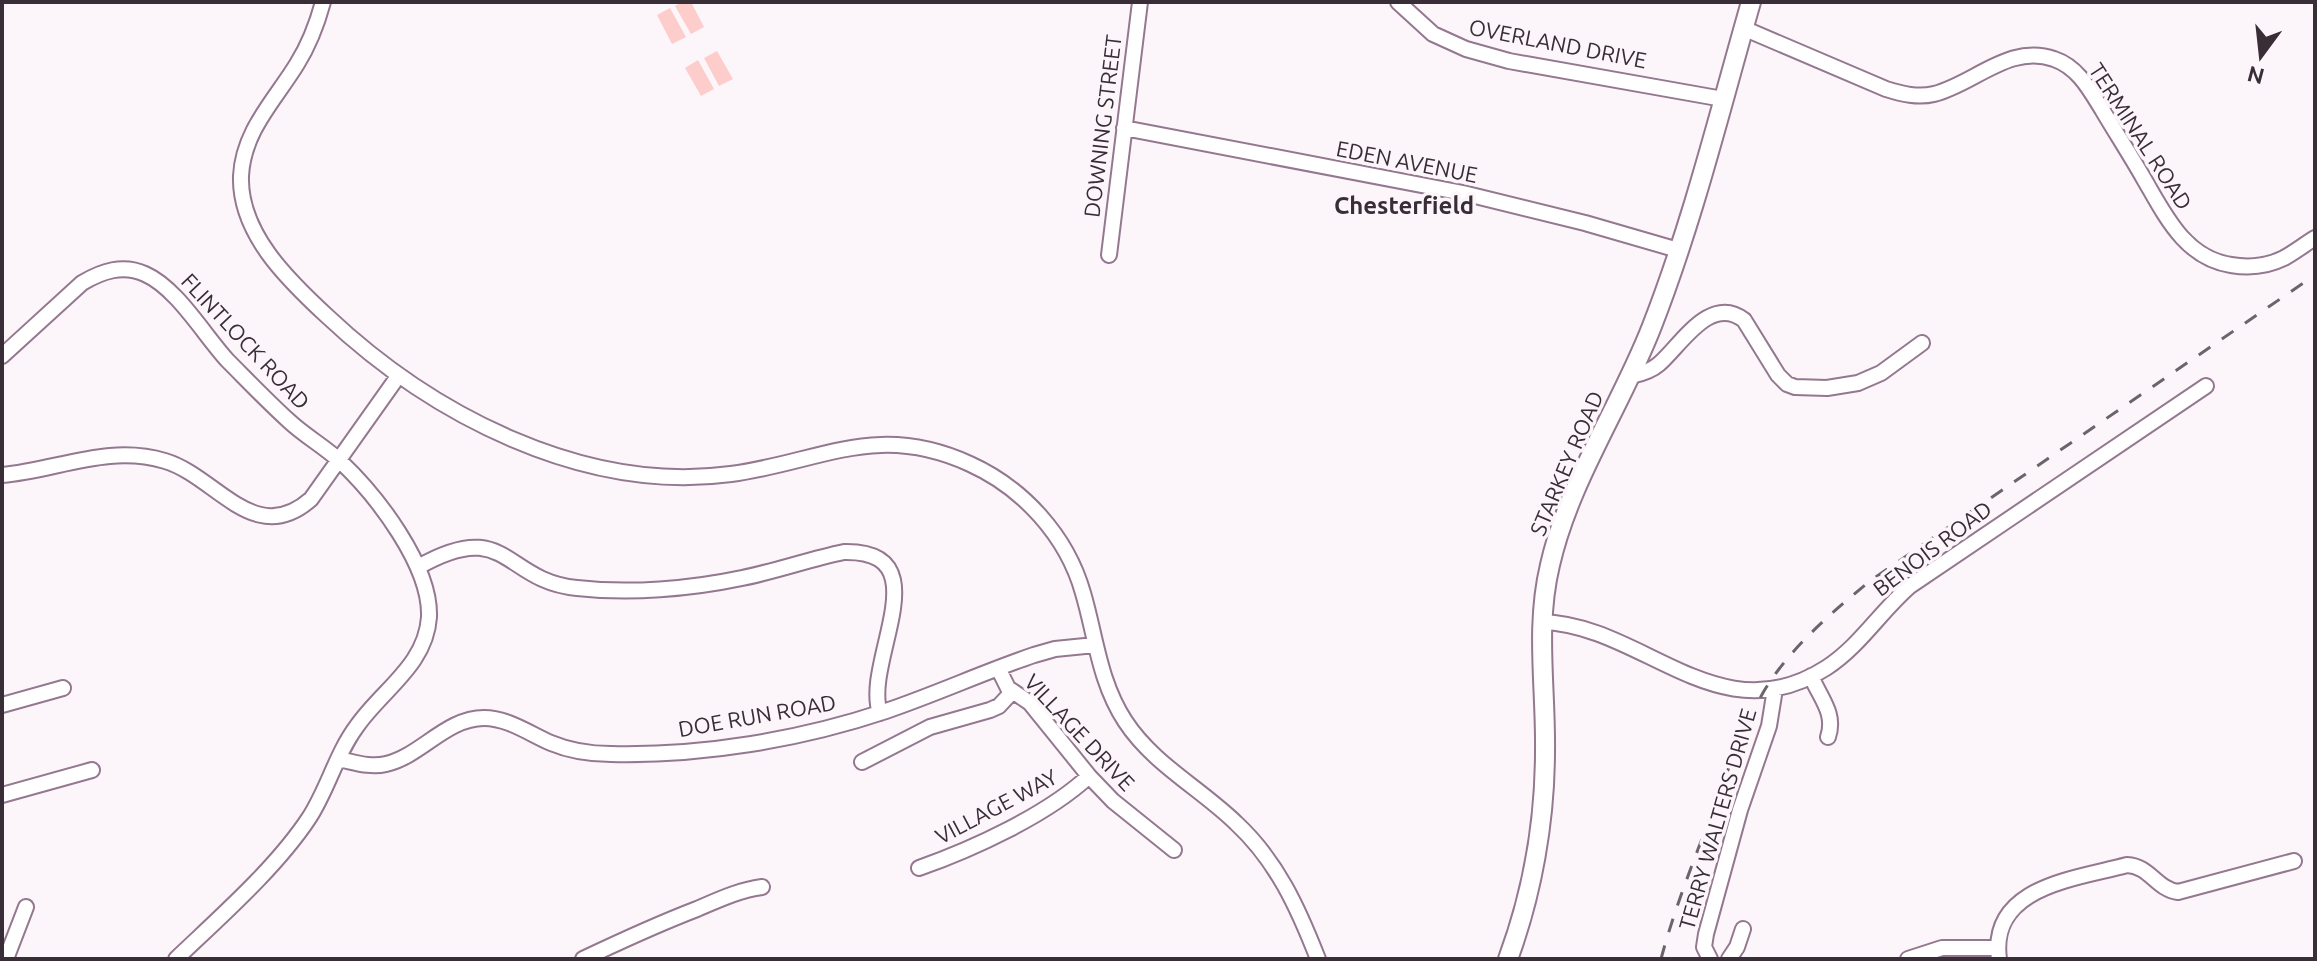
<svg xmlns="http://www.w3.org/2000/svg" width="2317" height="961" viewBox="0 0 2317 961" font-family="Ubuntu,sans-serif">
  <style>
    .green { fill: #fccdcb }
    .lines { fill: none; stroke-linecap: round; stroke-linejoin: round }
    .minor-casing { stroke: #947890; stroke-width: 18 }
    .major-casing { stroke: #947890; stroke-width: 22 }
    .minor { stroke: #fff; stroke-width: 14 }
    .major { stroke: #fff; stroke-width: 18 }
    .rail { stroke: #6d636c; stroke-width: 3; stroke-dasharray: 14 14; stroke-linecap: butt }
    .labels { text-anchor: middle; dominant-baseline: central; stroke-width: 7; stroke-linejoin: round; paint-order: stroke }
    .street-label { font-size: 22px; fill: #392d38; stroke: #fcf6fb }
    .neighbourhood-label { font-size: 24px; font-weight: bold; fill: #392d38; stroke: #fcf6fb }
  </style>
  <rect width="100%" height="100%" fill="#fcf6fb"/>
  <path class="green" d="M682,2H691L704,27L691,34L675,6Z
    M670,8L686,37L672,44L657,15Z
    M717,51L733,79L719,86L704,58Z
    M698,60L714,89L701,96L685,68Z"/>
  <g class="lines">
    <g class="minor-casing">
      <path id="minor" d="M323,2C317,24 309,45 297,64C275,100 243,131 241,176C239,233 288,280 327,316C431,414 583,494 731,474C821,462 876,421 970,464C1023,488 1067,536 1083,593C1096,637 1099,681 1125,721C1153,764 1200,788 1236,823C1277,861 1298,908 1318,959
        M1398,2L1433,34L1466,49L1509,61L1723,99
        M1743,28L1886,89C1902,94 1918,98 1934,94C1974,84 2010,43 2054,59C2078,67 2090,90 2103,111C2116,133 2131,156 2144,179C2165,215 2185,258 2231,265C2249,268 2268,266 2284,258C2295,252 2305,244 2315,238
        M1124,128L1463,193L1585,223L1678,250
        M1109,255L1140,2
        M2,356L82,283C102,271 123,264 145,274C177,288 204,335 228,361C248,381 268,402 289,421C305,436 325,447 341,462C377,496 431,566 429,617C426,665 382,690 357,726C336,754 328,789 309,818C276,868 220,917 176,959
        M1631,376C1641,374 1651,371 1659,364C1681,345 1710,294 1744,320L1778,375L1787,384L1795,387L1827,388L1858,383L1881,373L1922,343
        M2,475C58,470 108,444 165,461C216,476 255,549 311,499L399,375
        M418,567C508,516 503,581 577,588C630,594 690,589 742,578C777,571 810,559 844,552C943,550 862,662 880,713
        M1541,622C1643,624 1718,737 1826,668C1859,647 1880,612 1910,586L2206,386
        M998,668L1008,688L1030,703L1089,776L1113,801L1174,850
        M1811,676C1820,698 1836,713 1828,737
        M2,705L63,688
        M338,759C354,762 370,768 386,764C421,756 446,718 484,718C508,718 530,734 551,743C570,751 590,754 611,754C702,756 799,740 886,711C936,694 984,672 1034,655L1055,649L1095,645
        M862,762L930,727L990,710L999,706L1012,692
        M2,795L92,770
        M919,868C973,849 1047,815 1089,776
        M6,959L26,907
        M583,959C621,941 658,924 697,909C718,900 739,890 762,887
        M1710,959L1704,947L1706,934L1740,810L1769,726L1775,689
        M1729,959L1737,947L1743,929
        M1908,959L1942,948H1998
        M1999,959C1989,886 2076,879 2127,865C2150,866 2156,889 2178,892L2294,861"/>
    </g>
    <g class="major-casing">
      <path id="major" d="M1508,959C1532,894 1545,821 1545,751C1546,688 1535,627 1550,565C1569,481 1621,406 1652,326C1693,221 1720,110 1751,2"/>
    </g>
    <use href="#minor" class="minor"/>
    <use href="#major" class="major"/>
    <path class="rail" d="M1661,959C1673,914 1690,870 1707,826C1724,781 1740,733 1764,691C1790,648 1831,613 1870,581L2315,275"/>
  </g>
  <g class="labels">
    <g class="street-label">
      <text transform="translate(1558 43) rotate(11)">OVERLAND DRIVE</text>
      <text transform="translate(1102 126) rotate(-83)">DOWNING STREET</text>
      <text transform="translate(2141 136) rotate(57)">TERMINAL ROAD</text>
      <text transform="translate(1407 161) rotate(11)">EDEN AVENUE</text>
      <text transform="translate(246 341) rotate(47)">FLINTLOCK ROAD</text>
      <text transform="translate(1566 463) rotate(-67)">STARKEY ROAD</text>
      <text transform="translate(1932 548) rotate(-37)">BENOIS ROAD</text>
      <text transform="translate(757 715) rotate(-10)">DOE RUN ROAD</text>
      <text transform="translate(1080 732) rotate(47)">VILLAGE DRIVE</text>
      <text transform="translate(996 806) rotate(-28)">VILLAGE WAY</text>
      <text transform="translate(1717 819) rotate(-74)">TERRY WALTERS DRIVE</text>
    </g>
    <g class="neighbourhood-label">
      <text x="1404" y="205">Chesterfield</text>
    </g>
  </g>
  <rect width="2317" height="961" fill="none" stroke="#392d38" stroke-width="8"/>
  <g transform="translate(2261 56) rotate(195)" stroke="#fcf6fb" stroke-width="6" paint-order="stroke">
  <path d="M0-6L14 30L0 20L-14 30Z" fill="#392d38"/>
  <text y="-12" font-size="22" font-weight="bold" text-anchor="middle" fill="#392d38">N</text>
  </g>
</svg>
